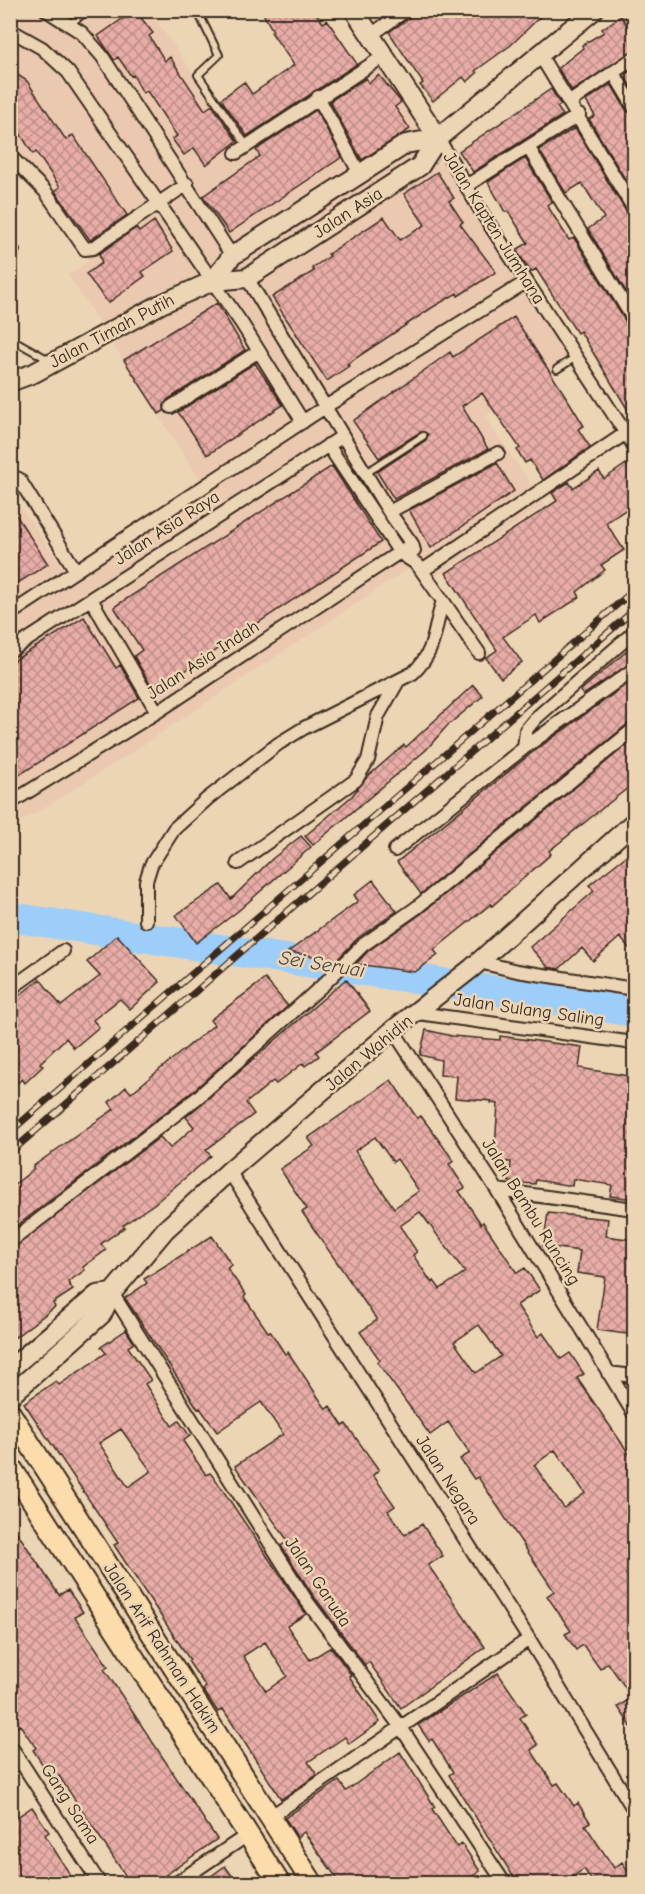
<svg xmlns="http://www.w3.org/2000/svg" width="645" height="1894" viewBox="0 0 645 1894" font-family="'Comic Neue',sans-serif">
  <style>
    .built { fill: #ebc9b1 }
    .lines { fill: none; stroke-linecap: round; stroke-linejoin: round }
    .river { stroke: #9ccef9; stroke-width: 30 }
    .building { fill: url(#building-cross-hatch); stroke: #3b2a1e; stroke-width: 1.5; fill-rule: evenodd }
    .lane-casing { stroke: #3b2a1e; stroke-width: 10 }
    .street-casing { stroke: #3b2a1e; stroke-width: 16 }
    .secondary-casing { stroke: #3b2a1e; stroke-width: 22 }
    .primary-casing { stroke: #3b2a1e; stroke-width: 24 }
    .lane { stroke: #ecd5b5; stroke-width: 6 }
    .street { stroke: #ecd5b5; stroke-width: 12 }
    .secondary { stroke: #ecd5b5; stroke-width: 18 }
    .primary { stroke: #fddcac; stroke-width: 20 }
    .rail-casing { stroke: #3b2a1e; stroke-width: 7 }
    .rail { stroke: #ecd5b5; stroke-width: 4.5; stroke-dasharray: 14; stroke-linecap: butt }
    .labels { text-anchor: middle; dominant-baseline: central; stroke-width: 5; stroke-linejoin: round; paint-order: stroke }
    .street-label { font-size: 18px; fill: #3b2a1e; stroke: #ecd5b5 }
    .water-label { font-size: 20px; font-style: italic; fill: #4a433f; stroke: #ecd5b5 }
  </style>
  <defs>
    <pattern id="building-cross-hatch" width="8" height="8" patternUnits="userSpaceOnUse" patternTransform="scale(1.5)"><rect width="8" height="8" fill="#e8ada7"/><path d="M0 0l8 8M0 8l8-8" fill="none" stroke="#bd8d87"/></pattern>
  </defs>
  <rect width="100%" height="100%" fill="#ecd5b5"/>
  <filter id="ink" filterUnits="userSpaceOnUse"><feTurbulence type="fractalNoise" baseFrequency=".0167" numOctaves="2"/><feDisplacementMap in="SourceGraphic" scale="12" xChannelSelector="R" yChannelSelector="G"/><feConvolveMatrix kernelMatrix="1 2 1 2 8 2 1 2 1" color-interpolation-filters="sRGB"/></filter>
  <g filter="url(#ink)">
    <path class="built" d="M11,11H150L248,153L390,61L577,360L485,417L545,505L423,585L411,567L128,755L28,818L11,825L10,492L64,569L200,480L68,275L89,261L46,195L11,176Z"/>
    <g class="lines">
      <path class="river" d="M10,917L634,1012"/>
    </g>
    <path class="building" d="M135,10L153,33L149,36L165,61L170,57L205,110L212,105L237,141L206,165L194,148L184,155L172,139L177,136L147,91L143,93L133,75L131,76L118,57L114,60L98,36Z
      M261,10H314L323,23L327,20L357,64L247,136L221,99L244,82L252,94L294,65L271,32L273,31Z
      M414,10H547L511,45L475,71L477,73L467,82L463,77L433,101L420,85L423,83L389,32L411,17Z
      M621,16L634,36V50L572,91L558,68L583,48L582,45L604,32L602,29Z
      M634,68V92L624,75Z
      M10,70L27,81L66,140L73,135L127,215L90,240L55,191L60,187L36,152L33,154L18,130L10,123Z
      M379,75L401,102L395,107L410,129L362,160L330,101L366,78L369,83Z
      M611,84L627,111L634,115V194L589,119L595,116L586,101Z
      M551,89L561,105L557,107L563,115L473,172L459,151Z
      M316,110L342,157L229,233L203,196L260,156L256,150Z
      M575,128L627,213L634,217V305L588,229L604,218L582,183L566,193L539,150Z
      M525,158L552,202L547,205L569,240L574,238L627,324L634,328V420L580,331L577,333L536,269L531,272L516,250L528,243L508,211L505,212L488,182Z
      M437,172L454,198L449,201L463,222L460,224L496,272L458,296L457,293L433,307L347,364L349,366L327,381L272,297L314,271L312,268L330,256L328,254L384,217L400,240L425,225L404,194Z
      M154,221L173,251L142,272L145,276L108,303L86,274L102,263L99,254L136,228L139,232Z
      M217,303L245,350L167,400L164,411L159,414L124,360Z
      M514,317L570,403L584,426L578,429L590,447L543,480L530,460L525,463L517,450L520,448L482,393L462,406L488,449L394,499L377,472L426,440L428,434L420,432L379,458L353,421L450,352L453,357Z
      M255,363L283,405L207,455L178,412Z
      M497,463L514,491L431,548L409,510Z
      M626,464L634,476V504L606,523L624,550L601,565L605,570L577,592L580,597L540,623L536,615L503,637L522,662L501,678L486,658L497,650L446,573L557,501L552,493L569,482L573,488L599,471L604,479Z
      M332,466L381,542L156,690L153,689L134,656L142,650L114,607Z
      M10,506L48,564L10,588Z
      M84,617L116,668L120,665L139,698L10,781V663Z
      M634,645V661L583,695L580,691Z
      M634,679V721L629,723L421,894L397,862L529,755Z
      M473,685L483,696L447,726L426,750L313,845L305,836L352,796L367,777L404,745L406,747Z
      M634,739V783L549,851L551,854L492,906L491,904L434,950L438,955L415,972L356,964L368,951L421,914Z
      M301,836L311,847L238,911L196,943L176,915L221,885L231,899L272,859Z
      M634,850V954L620,937L593,961L582,948L559,969L548,967L530,947L594,891L589,885Z
      M373,880L397,911L358,938L337,960L288,952L358,901L354,895Z
      M117,935L160,982L130,1009L120,999L93,1020L99,1027L74,1048L66,1038L40,1063L43,1066L25,1083L22,1079L10,1089V1003L40,979L61,1006L100,976L87,962Z
      M265,979L288,1006L192,1092L10,1231V1188L34,1169L32,1167L114,1109L109,1102L126,1087L131,1093L214,1025L210,1020Z
      M346,979L370,1011L316,1052L319,1056L305,1066L303,1063L276,1084L273,1081L246,1103L254,1114L206,1150L211,1156L191,1173L154,1204L123,1225L125,1227L101,1244L106,1250L83,1267L85,1270L68,1282L73,1290L53,1303L55,1307L10,1341V1250L160,1137L170,1148L194,1127L186,1117Z
      M426,1030L452,1036L500,1040V1036L582,1047L579,1068L634,1077L632,1153H634V1199L610,1196L612,1185L573,1179L572,1186L536,1180L535,1184L509,1182L511,1162L494,1161L498,1104L491,1103L492,1101L455,1098L457,1076L440,1075L441,1060L420,1055Z
      M391,1080L417,1118L421,1116L454,1161L449,1164L465,1188L459,1191L481,1224L483,1222L517,1273L525,1268L540,1290L517,1305L538,1337L543,1333L561,1359L570,1353L584,1374L577,1378L634,1461V1568L626,1574L634,1593V1731L618,1707L632,1697L608,1663L600,1669L583,1645L576,1650L565,1634L571,1631L547,1596L554,1591L478,1477L474,1479L460,1459L470,1453L448,1422L430,1435L377,1362L380,1360L360,1332L377,1320L302,1212L307,1209L280,1169L314,1146L308,1138ZM375,1137L393,1162L397,1159L419,1191L394,1208L355,1151ZM420,1212L465,1272L440,1289L434,1281L432,1283L413,1255L417,1252L400,1226ZM479,1325L501,1356L476,1373L454,1342ZM555,1450L585,1493L564,1508L534,1465Z
      M548,1213L608,1219L606,1236L634,1240V1335L597,1330L605,1277L577,1273L580,1251L543,1246Z
      M212,1236L232,1265L227,1268L246,1295L244,1297L268,1332L270,1331L285,1354L288,1352L326,1409L330,1406L343,1426L346,1424L379,1470L373,1475L395,1506L388,1511L405,1535L422,1524L443,1556L428,1565L485,1647L401,1708L369,1662L365,1665L313,1595L281,1546L288,1541L235,1466L283,1434L261,1402L217,1432L200,1408L198,1409L125,1298L147,1283L144,1279Z
      M126,1330L134,1343L128,1347L151,1380L145,1384L172,1426L179,1421L190,1436L183,1441L206,1475L210,1473L216,1480L306,1614L287,1626L310,1660L331,1647L351,1675L349,1676L380,1722L349,1744L345,1737L308,1762L317,1775L281,1799L223,1709L218,1712L203,1690L206,1687L188,1661L190,1660L114,1545L118,1543L24,1403L56,1381L59,1385L106,1353L101,1347ZM121,1429L151,1471L128,1487L99,1443ZM265,1642L287,1676L266,1691L243,1656Z
      M10,1522L59,1595L68,1590L83,1612L75,1617L108,1666L104,1669L217,1839L153,1884H131L59,1776L53,1780L33,1750L36,1748L20,1725L16,1728L10,1719Z
      M498,1673L526,1714L520,1718L538,1745L531,1750L554,1785L558,1783L574,1806L578,1803L590,1822L585,1825L614,1868L622,1862L632,1877L621,1884H594L584,1869L562,1884H518L449,1775L453,1772L432,1739L429,1741L418,1725Z
      M400,1752L435,1807L432,1809L457,1847L462,1844L480,1871L461,1884H341L304,1832L297,1837L285,1818L339,1781L346,1791Z
      M32,1807L49,1832L45,1835L76,1884H18L10,1872V1822Z
      M225,1866L238,1884H200Z"/>
    <g class="lines">
      <g class="lane-casing">
        <path id="lane" d="M197,10L219,55L198,75L247,146
          M70,24L88,10
          M10,247L16,250L10,260
          M10,338L49,360
          M557,369L576,357
          M366,473L423,436"/>
      </g>
      <g class="street-casing">
        <path id="street" d="M46,10L82,33L102,56L232,256
          M630,10L634,17
          M10,30L42,48L68,72L242,324L303,422
          M371,35L406,10
          M540,55L634,209
          M613,72L634,107
          M318,97L360,174
          M570,102L634,58
          M579,115L528,147L634,320
          M438,138L482,213L634,446
          M236,153L384,56
          M10,156L45,191L85,249L93,248L187,184
          M466,186L528,147
          M247,278L389,512L412,544L414,551
          M171,407L259,351
          M10,476L19,479L76,571
          M389,512L498,453
          M422,571L626,433
          M91,599L157,712
          M443,601L479,653
          M10,614L325,407L526,282
          M10,651L343,436
          M524,748L526,730L536,718L634,632
          M10,803L157,712L412,544
          M395,850L524,748L634,669
          M238,863L356,780L368,760L378,716L397,683
          M146,921V881L151,865L174,829L207,799L278,744L304,728L413,673C437,650 433,630 443,601L417,564L400,553L328,445
          M479,962L517,971L634,989
          M10,989L63,951
          M418,1013L634,1043
          M393,1030L497,1190L634,1414
          M229,1171L529,1639L634,1810
          M497,1190L634,1209
          M10,1242L197,1098L324,984L363,945L416,908L634,729
          M112,1293L306,1600L400,1726L505,1884
          M608,1373L634,1376
          M10,1745L100,1884
          M270,1817L529,1639
          M175,1884L249,1834"/>
      </g>
      <g class="secondary-casing">
        <path id="secondary" d="M354,10L438,138
          M213,281L232,256L360,174L406,144L438,138
          M10,382L34,373L161,304L213,281L247,278L420,166L438,138L594,10
          M10,1369L97,1295L112,1293
          M10,1396L102,1314L112,1293L165,1230L229,1171L393,1030L472,968L634,822"/>
      </g>
      <g class="primary-casing">
        <path id="primary" d="M10,1413L313,1884
          M10,1466L280,1884"/>
      </g>
      <use href="#lane" class="lane"/>
      <use href="#street" class="street"/>
      <use href="#secondary" class="secondary"/>
      <use href="#primary" class="primary"/>
      <g class="rail-casing">
        <path id="rail" d="M10,1132L634,590
          M10,1153L634,610"/>
      </g>
      <use href="#rail" class="rail"/>
    </g>
  </g>
  <g class="labels">
    <g class="street-label">
      <text transform="translate(348 213) rotate(-33)">Jalan Asia</text>
      <text transform="translate(494 228) rotate(58)">Jalan Kapten Jumhana</text>
      <text transform="translate(112 331) rotate(-28)">Jalan Timah Putih</text>
      <text transform="translate(167 528) rotate(-33)">Jalan Asia Raya</text>
      <text transform="translate(203 660) rotate(-33)">Jalan Asia Indah</text>
      <text transform="translate(529 1010) rotate(8)">Jalan Sulang Saling</text>
      <text transform="translate(369 1053) rotate(-40)">Jalan Wahidin</text>
      <text transform="translate(531 1212) rotate(58)">Jalan Bambu Runcing</text>
      <text transform="translate(448 1480) rotate(57)">Jalan Negara</text>
      <text transform="translate(318 1582) rotate(56)">Jalan Garuda</text>
      <text transform="translate(162 1648) rotate(57)">Jalan Arif Rahman Hakim</text>
      <text transform="translate(70 1804) rotate(57)">Gang Sama</text>
    </g>
    <g class="water-label">
      <text transform="translate(322 964) rotate(9)">Sei Seruai</text>
    </g>
  </g>
  <rect width="645" height="1894" fill="none" stroke="#ecd5b5" stroke-width="36"/>
  <rect x="18" y="18" width="609" height="1858" fill="none" stroke="#3b2a1e" stroke-width="2" filter="url(#ink)"/>
</svg>
